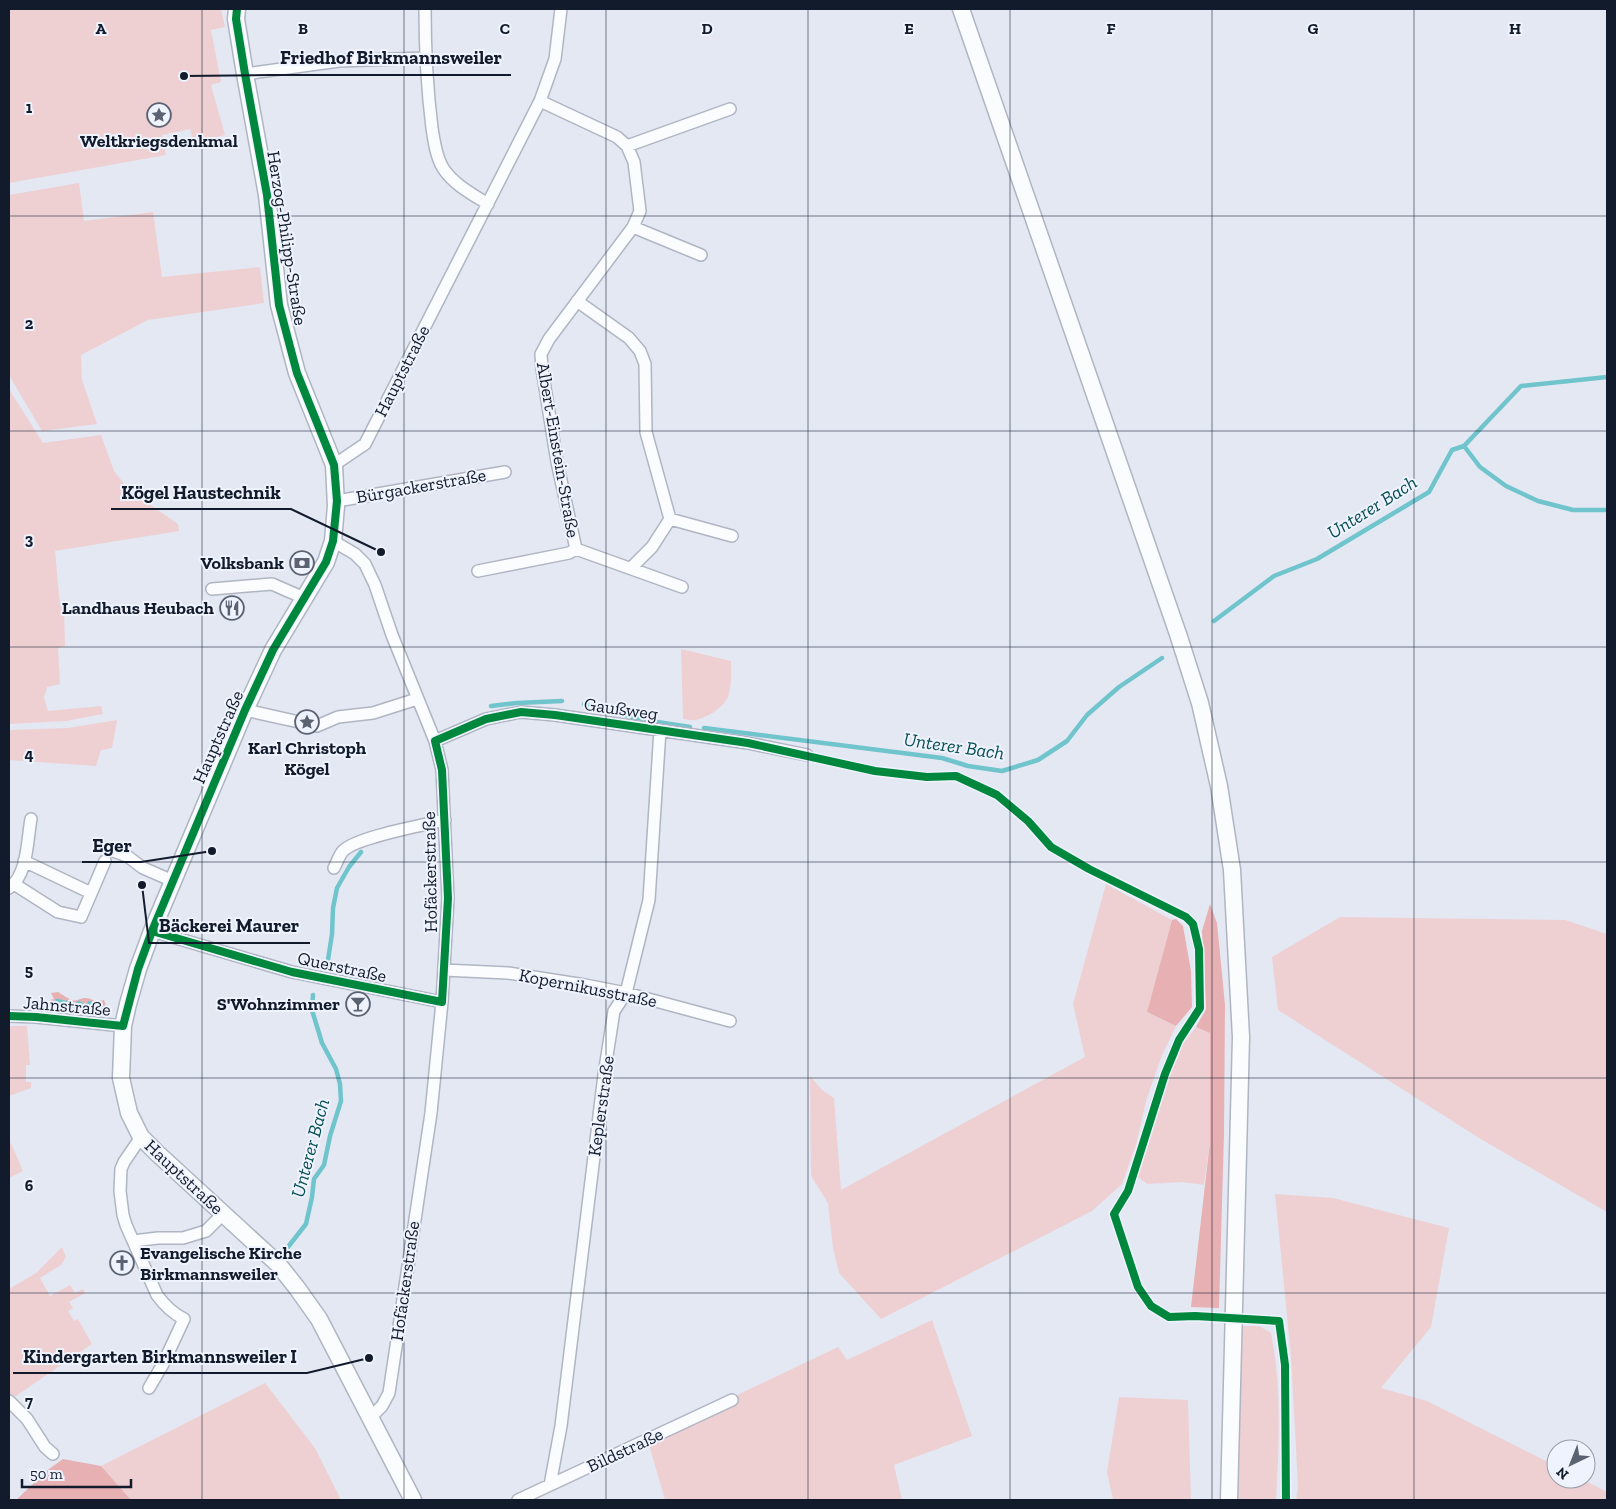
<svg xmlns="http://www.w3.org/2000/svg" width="1616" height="1509" viewBox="0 0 1616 1509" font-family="'Zilla Slab',serif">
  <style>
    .green { fill: #eed0d3 }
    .forest { fill: #e7b0b3 }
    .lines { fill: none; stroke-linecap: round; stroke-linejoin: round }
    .stream { stroke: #70c4cc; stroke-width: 4.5 }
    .street-casing { stroke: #afb5c3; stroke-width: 14 }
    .secondary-casing { stroke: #afb5c3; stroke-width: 19 }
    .street { stroke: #fbfcfd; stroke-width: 11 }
    .secondary { stroke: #fbfcfd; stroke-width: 16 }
    .cycleway-casing { stroke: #eef3fd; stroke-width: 11 }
    .cycleway { stroke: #00873e; stroke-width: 8 }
    .grid { fill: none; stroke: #121b2c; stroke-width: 1; stroke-opacity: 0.55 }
    .labels { text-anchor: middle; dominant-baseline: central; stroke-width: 4; stroke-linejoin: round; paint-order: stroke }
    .poi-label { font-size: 18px; font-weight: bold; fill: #121b2c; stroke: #eef3fd; text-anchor: end }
    .street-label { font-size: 18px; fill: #121b2c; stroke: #eef3fd }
    .water-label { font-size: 19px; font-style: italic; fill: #074e53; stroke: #eef3fd }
    .grid-label { font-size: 16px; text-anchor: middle; font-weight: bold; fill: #121b2c; stroke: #eef3fd; stroke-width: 4; stroke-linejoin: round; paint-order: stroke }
    .leader { fill: none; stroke: #121b2c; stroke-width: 2 }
    .callout-dot { fill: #121b2c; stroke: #eef3fd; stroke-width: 2 }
    .callout-label { font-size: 19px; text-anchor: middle; font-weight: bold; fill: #121b2c; stroke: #eef3fd; stroke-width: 4; stroke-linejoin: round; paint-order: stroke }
  </style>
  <rect width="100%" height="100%" fill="#e3e8f3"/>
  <path class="green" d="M9,9H221L225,27L211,30L221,82L211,85L225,135L193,142L190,129L162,135L166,155L9,183Z
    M79,183L84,221L153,212L162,277L260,267L264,303L148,320L81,355L82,380L97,424L42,431L9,375V195Z
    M9,389L43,443L101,435L114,471L129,490L178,524L179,531L55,551L60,605L64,606L65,646L58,648L60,684L47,687L44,698L48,711L101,706L103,714L66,721L9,724Z
    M681,649L731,661C731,672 732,686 728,697C723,708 707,718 695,720C692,721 687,719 683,719Z
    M117,720L112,748L101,750L96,766L9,760V730L68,728Z
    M1106,884L1172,920L1147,1012L1176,1026L1162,1055L1146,1101L1136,1145L1122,1184L1092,1211L881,1319L839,1273L833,1248L828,1203L811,1176L810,1076L822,1090L834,1098L841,1190L1085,1057L1073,1004Z
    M1340,917L1565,920L1607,934V1212L1479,1138L1278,1010L1272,957Z
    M9,1026H27L30,1065H26V1082H31V1088L9,1096Z
    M1196,1027L1210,1033V1142L1204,1185L1183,1182L1147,1184L1138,1177L1155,1118L1179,1049Z
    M11,1143L23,1171L9,1178V1144Z
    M1275,1194L1333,1198L1449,1228L1431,1327L1381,1388L1427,1401L1556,1466V1479H1582L1607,1492V1500H1296L1298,1486L1291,1356Z
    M62,1247L66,1257L61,1265L40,1278L50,1296L70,1285L75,1293L83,1289L85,1293L69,1302L73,1308L68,1311L74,1321L78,1319L92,1344L13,1398L9,1394V1289L36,1273Z
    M932,1320L972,1436L894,1465L902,1500H665L647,1438L838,1347L847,1360Z
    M1240,1326H1259L1271,1333C1282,1388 1279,1444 1276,1500H1234Z
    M265,1383L315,1448L341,1500H131L101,1466Z
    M1119,1397L1188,1400L1191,1500H1113L1107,1472Z"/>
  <path class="forest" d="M1210,904L1217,923L1225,1005L1224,1133L1219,1308L1191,1307L1210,1142V1033L1196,1027L1206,1009L1202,931Z
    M1176,919L1183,926L1191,971L1192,1007L1176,1026L1147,1012L1172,920Z
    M58,992C62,994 68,999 72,1000C77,1002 80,998 84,998C92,997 93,1003 104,1000L106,1006L98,1012H89L50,1005V1000L54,999L51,993Z
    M63,1459L101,1466L131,1500H16L49,1469Z"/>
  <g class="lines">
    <path class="stream" d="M1464,446L1480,467L1506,486L1538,501L1573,510H1607
      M1214,621L1274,576L1317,559L1429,492L1452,450L1464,446L1521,386L1607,377
      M584,704L644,720L690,727
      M491,706L517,703L562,701
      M704,728L942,758L968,766L1002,771L1038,760L1067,741L1087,715L1119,687L1162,658
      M328,960L332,934L333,908L337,888L349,867L361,852
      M57,1001L66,1003L73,1008L79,1003L85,1007L90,1003L97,1009L101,1007
      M288,1247L306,1224L312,1197L314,1179L324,1165L330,1136L341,1101L340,1084L336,1069L322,1043L312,1010L313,995"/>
    <g class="street-casing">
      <path id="street" d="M425,9C425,48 427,88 432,128C434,141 436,157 443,168C453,184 472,194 488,204
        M245,74L339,61L425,58
        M540,101L617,137L627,146L730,109
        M627,146L634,162L640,211L633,227L549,339L541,354L542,369L557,462L576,549L682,587
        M633,227L701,255
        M577,301L629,338L640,351L645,364L646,432L670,519L652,547L631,568
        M334,465L365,444L540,101L555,59L561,9
        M337,501L505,472
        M670,519L732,536
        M333,541L355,554L365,564L375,585L392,635L435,741L442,770L448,898L442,1002L431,1113L389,1393L382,1406L370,1418
        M478,571L569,553L576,549
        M212,589L272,584L304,598
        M245,710L317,726L338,717L373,713L417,699
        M435,741L486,719L521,712L555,715L748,743L807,755
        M105,848L127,856L143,868L173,881
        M24,861L91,893
        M334,868C337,863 339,855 343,851C356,837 424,825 445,820
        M14,884L58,912L81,917L105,861
        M9,888C28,875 27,840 31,819
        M152,931L292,972L442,1002
        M444,970L508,973L585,985L626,993L730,1021
        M9,1016L36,1017L123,1026
        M141,1137L124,1162L121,1169L120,1191L123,1215L126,1225L157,1295C165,1306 172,1313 184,1319L163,1364L149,1388
        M133,1241L158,1238H183L206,1231L223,1214
        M9,1401L27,1419L45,1447L53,1454
        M550,1485L561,1426L604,1075L614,1011L626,993L649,900L660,730
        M518,1500L732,1400"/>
    </g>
    <g class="secondary-casing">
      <path id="secondary" d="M237,9L236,19L245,74L267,195L279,305L297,373L334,465L336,506L333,541L326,562L273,650L245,710L152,931L138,969L128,1004L123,1026L121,1078L129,1113L141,1137L157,1153L278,1264L297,1288L319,1319L413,1500
        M961,9L1178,634L1200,703L1219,786L1232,870L1241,1037L1229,1500"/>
    </g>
    <use href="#street" class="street"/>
    <use href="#secondary" class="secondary"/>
    <g class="cycleway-casing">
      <path id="cycleway" d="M152,931L292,972L442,1002L448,898L442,770L435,741L486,719L521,712L555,715L748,743L875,771L927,777L956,776L997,795L1028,821L1051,847L1089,869L1186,917L1193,924L1199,949L1200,1008L1179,1040L1165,1074L1128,1191L1114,1214L1138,1287L1151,1306L1169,1317L1195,1316L1279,1321L1285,1365L1286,1500
        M9,1016L36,1017L123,1026L138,969L152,931L245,710L273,650L326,562L333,541L337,501L334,465L297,373L279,305L267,195L245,74L236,19L237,9"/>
    </g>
    <use href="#cycleway" class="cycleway"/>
  </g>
  <path class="grid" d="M202,9V1500M404,9V1500M606,9V1500M808,9V1500M1010,9V1500M1212,9V1500M1414,9V1500M9,216H1607M9,431H1607M9,647H1607M9,862H1607M9,1078H1607M9,1293H1607"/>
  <defs>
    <g id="sight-ring" transform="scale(1.25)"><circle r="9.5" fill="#eef3fd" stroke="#5b6372" stroke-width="1.5"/><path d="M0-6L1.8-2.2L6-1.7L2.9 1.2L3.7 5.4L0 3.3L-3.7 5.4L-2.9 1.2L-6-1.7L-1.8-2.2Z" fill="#5b6372"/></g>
    <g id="bank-ring" transform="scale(1.25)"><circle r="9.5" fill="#eef3fd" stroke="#5b6372" stroke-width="1.5"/><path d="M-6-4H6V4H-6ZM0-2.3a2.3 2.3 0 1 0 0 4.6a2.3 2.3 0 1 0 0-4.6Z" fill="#5b6372"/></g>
    <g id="restaurant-ring" transform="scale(1.25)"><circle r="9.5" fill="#eef3fd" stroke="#5b6372" stroke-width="1.5"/><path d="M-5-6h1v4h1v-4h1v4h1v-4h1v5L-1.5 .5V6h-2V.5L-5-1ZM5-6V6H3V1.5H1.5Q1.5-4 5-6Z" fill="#5b6372"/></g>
    <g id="bar-ring" transform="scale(1.25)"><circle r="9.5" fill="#eef3fd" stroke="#5b6372" stroke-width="1.5"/><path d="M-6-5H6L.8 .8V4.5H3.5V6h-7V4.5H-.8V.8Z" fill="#5b6372"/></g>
    <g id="church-ring" transform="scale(1.25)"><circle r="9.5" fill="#eef3fd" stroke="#5b6372" stroke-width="1.5"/><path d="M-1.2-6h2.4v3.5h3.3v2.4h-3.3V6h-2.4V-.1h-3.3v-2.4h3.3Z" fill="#5b6372"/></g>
  </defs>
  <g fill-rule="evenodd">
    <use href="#sight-ring" x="159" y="115"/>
    <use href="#bank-ring" x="302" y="563"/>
    <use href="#restaurant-ring" x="232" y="608"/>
    <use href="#sight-ring" x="307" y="722"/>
    <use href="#bar-ring" x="358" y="1004"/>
    <use href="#church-ring" x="122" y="1263"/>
  </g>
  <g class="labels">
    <g class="poi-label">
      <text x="159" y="141" text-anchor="middle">Weltkriegsdenkmal</text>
      <text x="284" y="563">Volksbank</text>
      <text x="214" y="608">Landhaus Heubach</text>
      <text x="307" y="748" text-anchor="middle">Karl Christoph<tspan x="307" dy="21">Kögel</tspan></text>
      <text x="340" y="1004">S'Wohnzimmer</text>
      <text x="140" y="1253" text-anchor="start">Evangelische Kirche<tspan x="140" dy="21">Birkmannsweiler</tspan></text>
    </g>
    <g class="street-label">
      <text transform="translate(287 238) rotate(81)">Herzog-Philipp-Straße</text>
      <text transform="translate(402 371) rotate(-63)">Hauptstraße</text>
      <text transform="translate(558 450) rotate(80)">Albert-Einstein-Straße</text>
      <text transform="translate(421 486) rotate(-10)">Bürgackerstraße</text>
      <text transform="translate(621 709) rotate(8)">Gaußweg</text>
      <text transform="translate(218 737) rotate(-66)">Hauptstraße</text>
      <text transform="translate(430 872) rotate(-91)">Hofäckerstraße</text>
      <text transform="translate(342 967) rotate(12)">Querstraße</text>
      <text transform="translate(588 988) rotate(11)">Kopernikusstraße</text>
      <text transform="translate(67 1006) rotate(5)">Jahnstraße</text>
      <text transform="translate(601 1106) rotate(-82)">Keplerstraße</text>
      <text transform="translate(184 1177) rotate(43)">Hauptstraße</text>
      <text transform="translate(405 1281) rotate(-82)">Hofäckerstraße</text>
      <text transform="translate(625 1450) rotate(-25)">Bildstraße</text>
    </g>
    <g class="water-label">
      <text transform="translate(1372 507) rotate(-32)">Unterer Bach</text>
      <text transform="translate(954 746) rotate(8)">Unterer Bach</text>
      <text transform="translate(310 1148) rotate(-75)">Unterer Bach</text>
    </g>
  </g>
  <g class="grid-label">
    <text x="101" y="34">A</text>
    <text x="303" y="34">B</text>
    <text x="505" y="34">C</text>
    <text x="707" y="34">D</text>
    <text x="909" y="34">E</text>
    <text x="1111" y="34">F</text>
    <text x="1313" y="34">G</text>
    <text x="1515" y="34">H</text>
    <text x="29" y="113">1</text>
    <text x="29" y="329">2</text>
    <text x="29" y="545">3</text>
    <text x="29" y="760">4</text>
    <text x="29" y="976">5</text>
    <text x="29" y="1191">6</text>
    <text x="29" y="1407">7</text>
  </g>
  <path class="leader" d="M184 76L270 75H511M381 552L291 509H111M212 851L141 862H82M142 885L149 943H310M369 1358L307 1373H13"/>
  <g class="callout-dot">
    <circle cx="184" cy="76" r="5"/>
    <circle cx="381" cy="552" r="5"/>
    <circle cx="212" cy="851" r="5"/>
    <circle cx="142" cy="885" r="5"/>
    <circle cx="369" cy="1358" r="5"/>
  </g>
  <g class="callout-label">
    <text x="391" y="64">Friedhof Birkmannsweiler</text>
    <text x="201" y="499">Kögel Haustechnik</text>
    <text x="112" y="852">Eger</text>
    <text x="229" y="932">Bäckerei Maurer</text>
    <text x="160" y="1363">Kindergarten Birkmannsweiler I</text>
  </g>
  <rect width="1616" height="1509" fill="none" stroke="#121b2c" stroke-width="20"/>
  <g transform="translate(1571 1464) rotate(223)"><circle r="24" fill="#eef3fd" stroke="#969da9"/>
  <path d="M0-4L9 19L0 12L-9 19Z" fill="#5b6372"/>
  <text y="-8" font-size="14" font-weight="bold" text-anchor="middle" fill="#121b2c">N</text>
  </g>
  <path d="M22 1479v8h109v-8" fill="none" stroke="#121b2c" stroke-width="2.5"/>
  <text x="30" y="1479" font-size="15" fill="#121b2c" stroke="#eef3fd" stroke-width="4" paint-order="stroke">50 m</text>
</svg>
